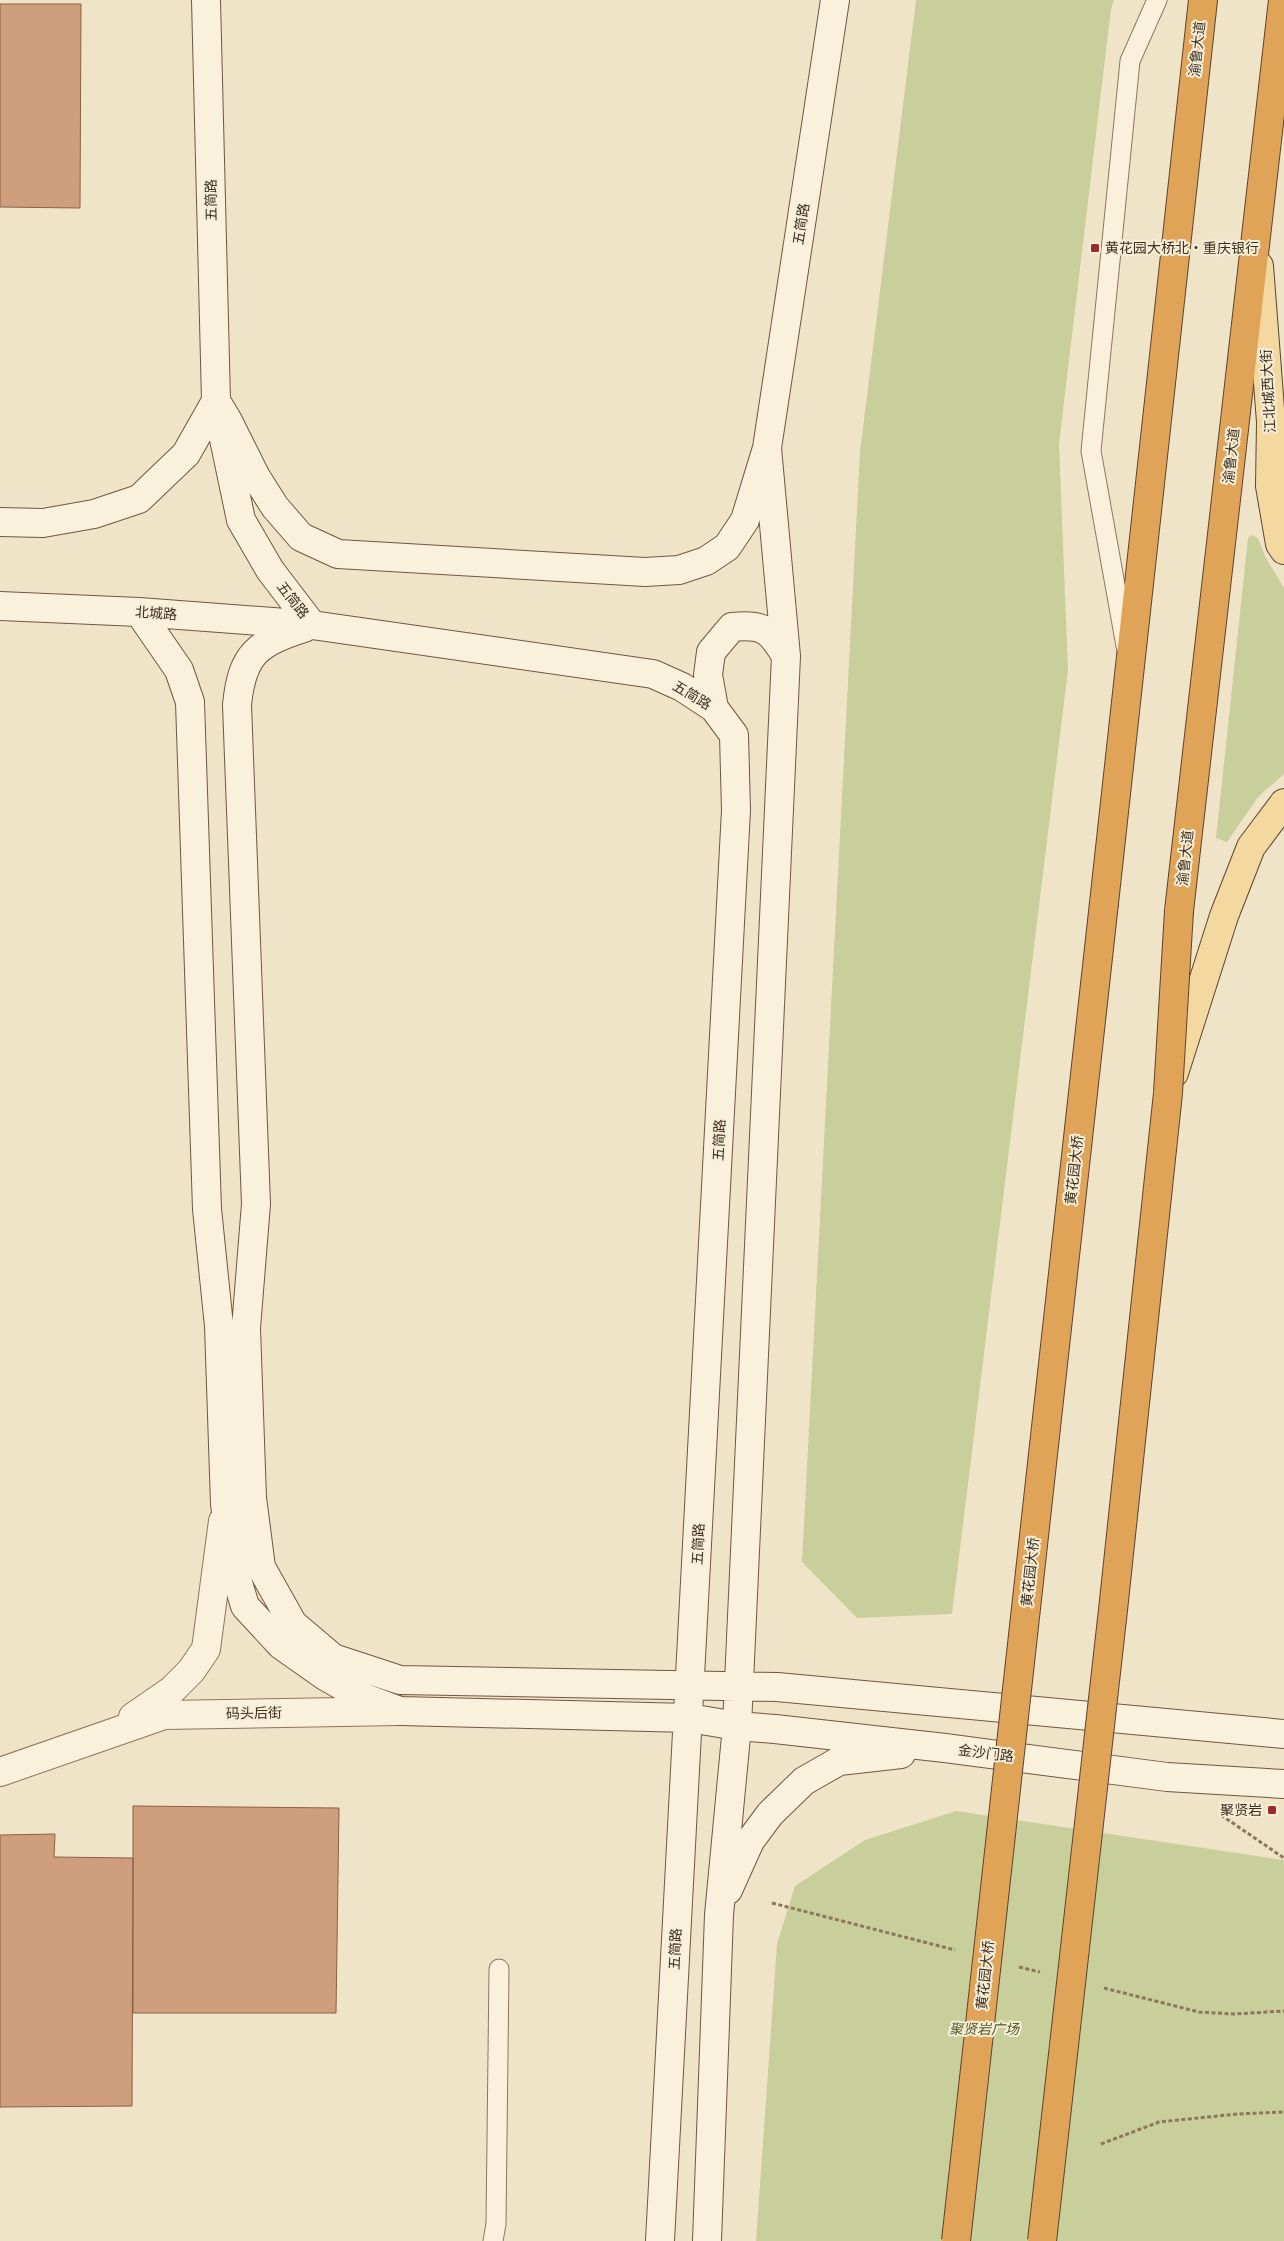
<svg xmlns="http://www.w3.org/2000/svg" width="1284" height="2241" viewBox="0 0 1284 2241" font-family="'Libre Baskerville','Noto Sans SC',serif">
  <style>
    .green { fill: #c9cf9b }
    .building { fill: #cf9f7d; stroke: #8d5f41 }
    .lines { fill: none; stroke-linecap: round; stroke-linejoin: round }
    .lane-casing { stroke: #8d765c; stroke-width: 21 }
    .street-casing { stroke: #8d765c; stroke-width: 30 }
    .secondary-casing { stroke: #6f573f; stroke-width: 30 }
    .primary-casing { stroke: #5b4430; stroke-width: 30 }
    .highway-casing { stroke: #5b4430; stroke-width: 30 }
    .path { stroke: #8d765c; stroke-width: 3; stroke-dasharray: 4 2.5; stroke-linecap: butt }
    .lane { stroke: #faf1dc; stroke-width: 19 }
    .street { stroke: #faf1dc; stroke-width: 28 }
    .secondary { stroke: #faf1dc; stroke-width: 28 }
    .primary { stroke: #f3d9a0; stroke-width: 28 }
    .highway { stroke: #e0a458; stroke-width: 28 }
    .highway-bridge-casing { stroke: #5b4430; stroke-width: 30; stroke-linecap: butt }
    .highway-bridge { stroke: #e0a458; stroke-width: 28 }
    .poi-dot { fill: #9e2a2b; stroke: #f7eed8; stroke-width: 2 }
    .labels { text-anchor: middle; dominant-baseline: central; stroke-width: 4; stroke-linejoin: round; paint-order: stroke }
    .street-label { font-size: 14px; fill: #3d2e20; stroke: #f7eed8 }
    .poi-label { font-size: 14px; fill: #3d2e20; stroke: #f7eed8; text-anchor: start }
    .park-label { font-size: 14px; font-style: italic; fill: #4d5a26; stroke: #f7eed8 }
  </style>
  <rect width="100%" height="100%" fill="#f0e4c8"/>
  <path class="green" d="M916,0H1114L1111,9L1059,444L1068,670L952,1614L857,1618L802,1562L860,452Z
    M1251,535L1258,538L1265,556L1284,588V774L1258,797L1227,842L1216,838L1248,538Z
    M956,1811L1284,1860V2241H756L777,1944L795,1886L865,1840Z"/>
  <path class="building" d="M0,4H81L80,208L0,207Z
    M133,1806L339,1808L336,2013H133Z
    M55,1834L54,1857L133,1858L132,2106L0,2107V1835Z"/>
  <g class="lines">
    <g class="lane-casing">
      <path id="lane" d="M1126,646L1091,451L1130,61L1157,0
        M493,2241L496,2224L499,1969"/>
    </g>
    <g class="street-casing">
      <path id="street" d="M133,1717L172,1690L191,1671L206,1649L223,1521
        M0,1772L164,1715L400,1711"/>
    </g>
    <g class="secondary-casing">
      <path id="secondary" d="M206,0L216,401L241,520L270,570L312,625
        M0,522L43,523L94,514L139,499L186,454L216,401L228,421L256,477L275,507L301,537L338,554L645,572L679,570L706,561L727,547L745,520L767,448L835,0
        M0,606L139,612L312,625L653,674L682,687L714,708L734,735L736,810L660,2241
        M139,612L179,670L190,702L207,1209L219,1326L225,1504L233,1566L245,1606L281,1645L325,1676L360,1696L400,1711L689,1718L737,1726L775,1729L945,1748L1167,1777L1284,1784
        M304,628C257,643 242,654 237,705L256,1204L246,1328L252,1498L261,1567L293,1624L333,1658L400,1680L777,1687L1284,1734
        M714,708L708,675L711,652L732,627C765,624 770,630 786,656
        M728,1890L750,1841L770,1814L804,1781L839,1761L901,1754
        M707,2241L719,1915L737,1726L786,656L767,448"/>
    </g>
    <g class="primary-casing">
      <path id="primary" d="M1259,266L1271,422L1270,486L1280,544L1284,550
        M1174,1073L1224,916L1251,847L1284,803"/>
    </g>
    <g class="highway-casing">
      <path id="highway" d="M1104,903L1203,0
        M1179,911L1283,0"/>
    </g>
    <path class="path" d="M1221,1815L1284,1858
      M772,1903L955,1950
      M1019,1967L1040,1972
      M1104,1988L1199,2012L1234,2014L1284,2011
      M1101,2144L1159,2122L1237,2114L1284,2112"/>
    <use href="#lane" class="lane"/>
    <use href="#street" class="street"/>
    <use href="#secondary" class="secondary"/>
    <use href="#primary" class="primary"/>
    <use href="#highway" class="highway"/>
    <g class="highway-bridge-casing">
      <path id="highway-bridge" d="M956,2241L1104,903
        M1042,2241L1113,1610L1168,1093L1179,911"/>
    </g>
    <use href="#highway-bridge" class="highway-bridge"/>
  </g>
  <g class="poi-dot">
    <rect x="1090" y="243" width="10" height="10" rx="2.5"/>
    <rect x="1267" y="1805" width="10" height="10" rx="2.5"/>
  </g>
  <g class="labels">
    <g class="street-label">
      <text transform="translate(1197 49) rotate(-84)">渝鲁大道</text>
      <text transform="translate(211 200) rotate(-91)">五简路</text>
      <text transform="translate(801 224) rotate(-81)">五简路</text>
      <text transform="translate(1268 391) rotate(-93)">江北城西大街</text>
      <text transform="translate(1231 456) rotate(-84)">渝鲁大道</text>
      <text transform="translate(293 600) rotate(52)">五简路</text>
      <text transform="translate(156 613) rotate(4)">北城路</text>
      <text transform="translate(692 695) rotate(31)">五简路</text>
      <text transform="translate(1185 858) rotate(-84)">渝鲁大道</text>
      <text transform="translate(719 1140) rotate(-87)">五简路</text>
      <text transform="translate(1074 1170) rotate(-84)">黄花园大桥</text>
      <text transform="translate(698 1544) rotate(-87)">五简路</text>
      <text transform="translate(1030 1572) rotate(-84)">黄花园大桥</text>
      <text transform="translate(254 1713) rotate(-1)">码头后街</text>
      <text transform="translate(986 1753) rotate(7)">金沙门路</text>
      <text transform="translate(675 1949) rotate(-87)">五简路</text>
      <text transform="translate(985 1975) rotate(-84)">黄花园大桥</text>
    </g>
    <g class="poi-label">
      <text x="1105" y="248">黄花园大桥北‧重庆银行</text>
      <text x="1262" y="1810" text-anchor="end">聚贤岩</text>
    </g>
    <g class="park-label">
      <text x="984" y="2029">聚贤岩广场</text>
    </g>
  </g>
</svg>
